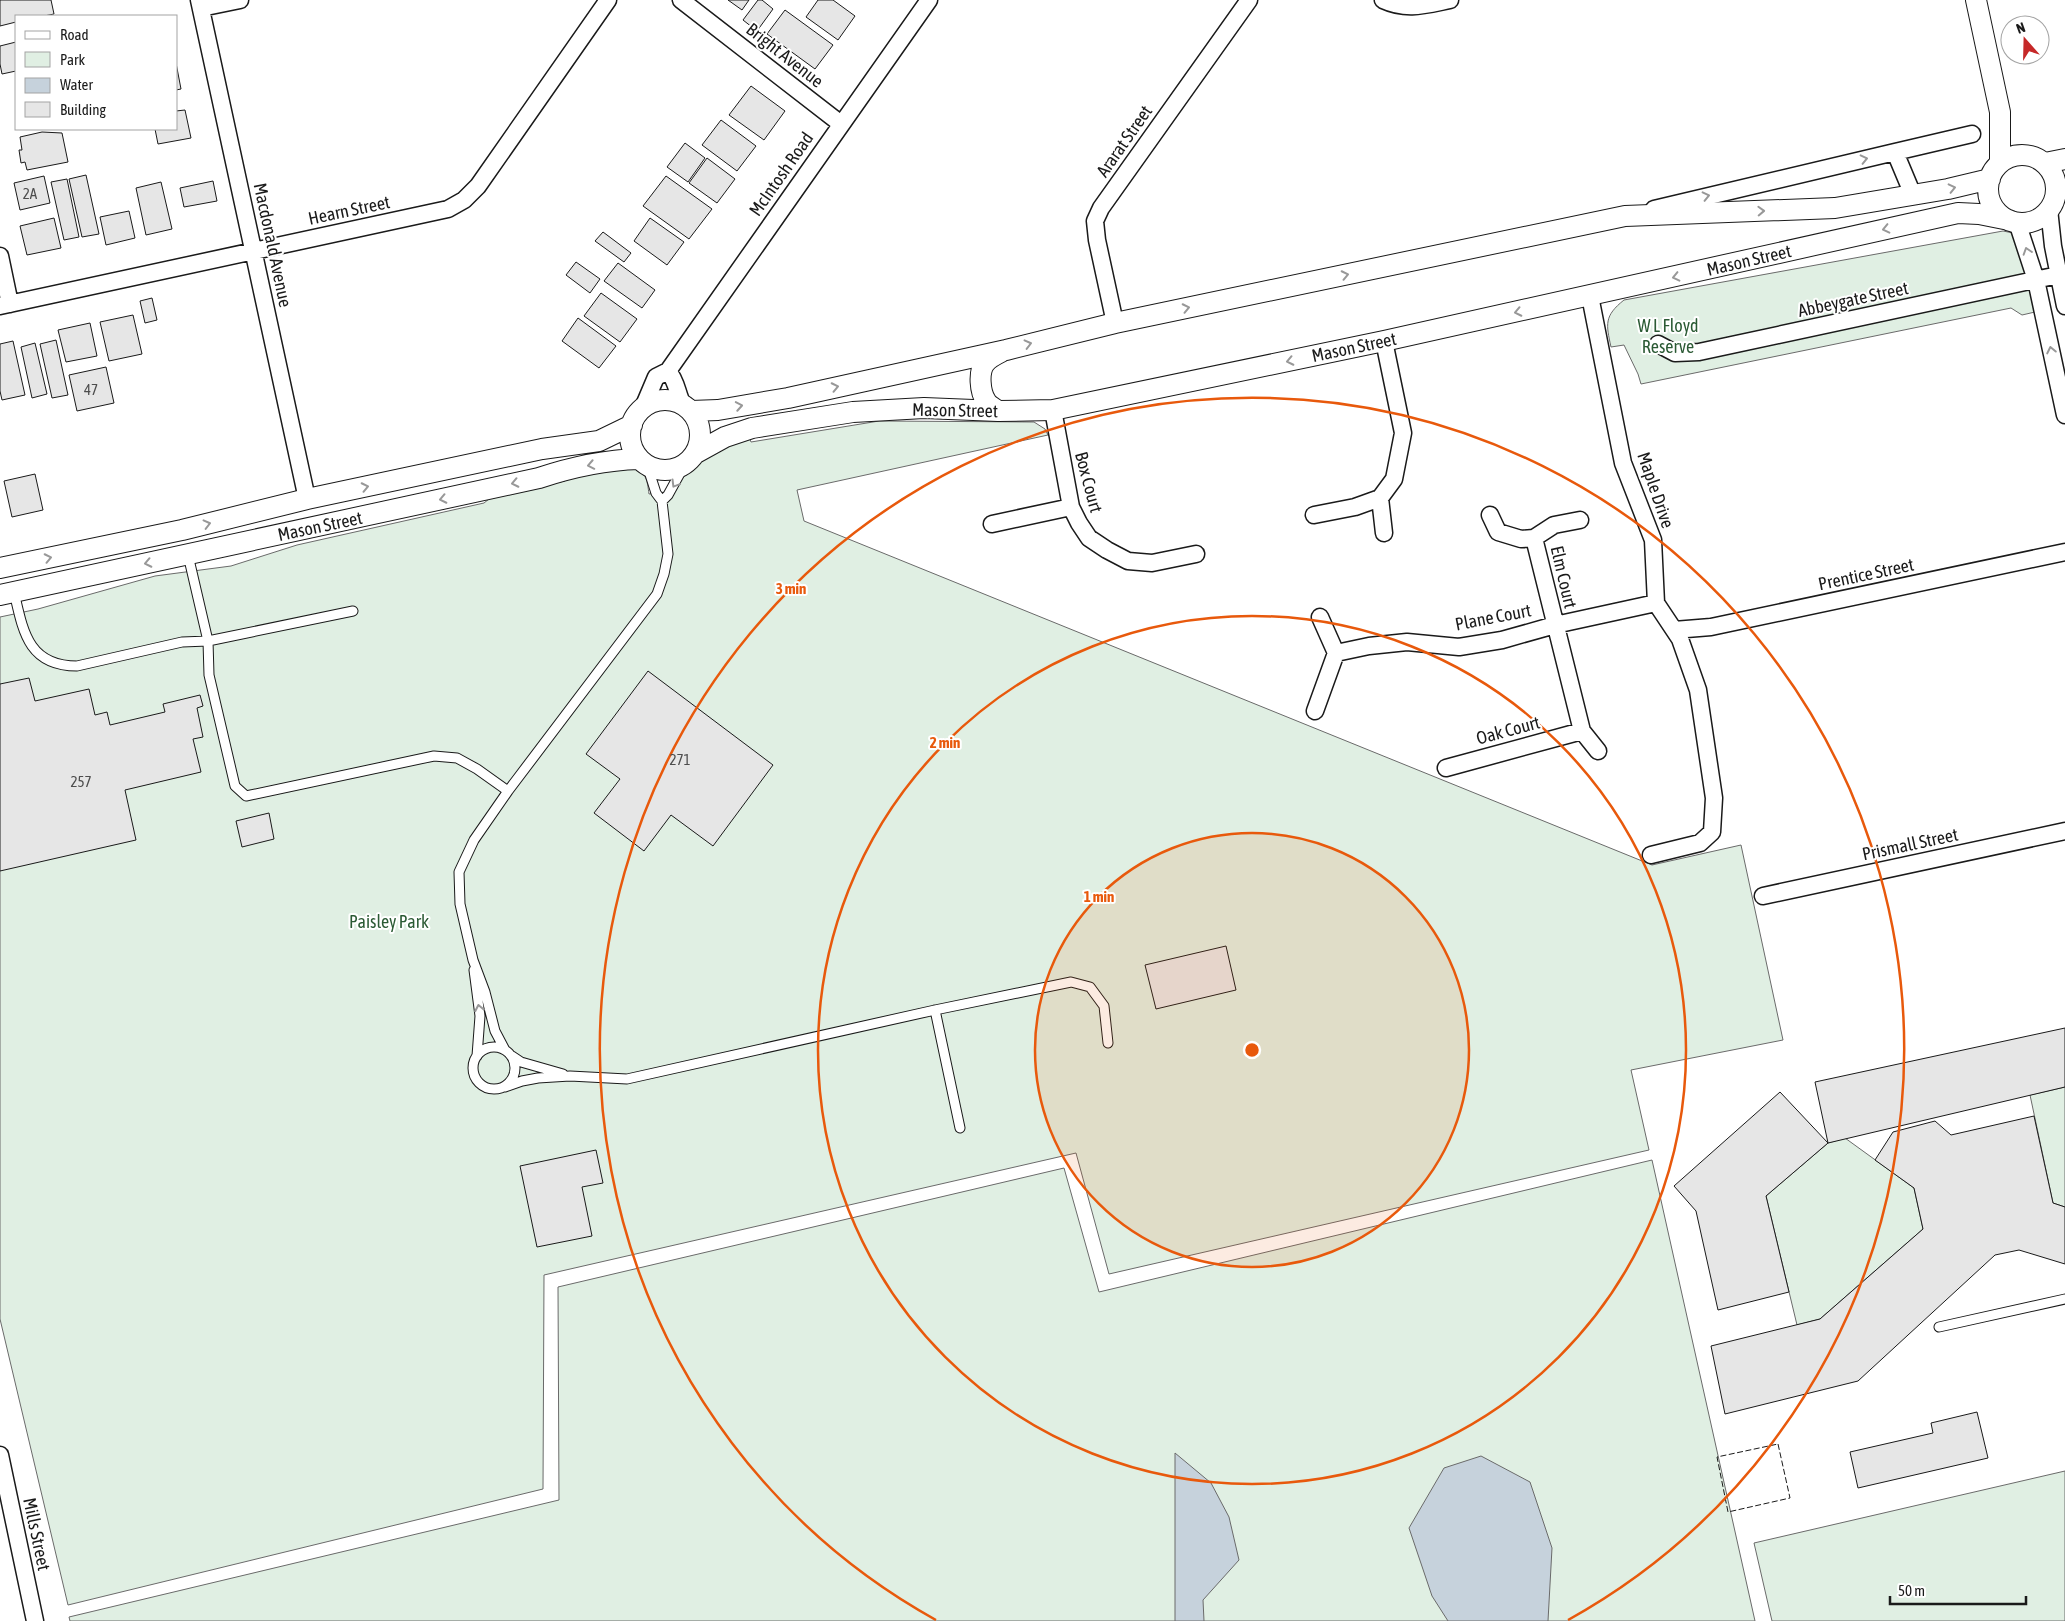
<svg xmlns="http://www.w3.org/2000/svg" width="2065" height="1621" viewBox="0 0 2065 1621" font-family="'Asap Condensed',sans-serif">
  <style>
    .green { fill: #e0efe3; stroke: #6a6a6a }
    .water { fill: #c6d2dc; stroke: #6a6a6a }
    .building { fill: #e6e6e6; stroke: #1a1a1a }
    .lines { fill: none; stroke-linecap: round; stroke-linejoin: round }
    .service-casing { stroke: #1a1a1a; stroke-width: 11 }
    .minor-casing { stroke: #1a1a1a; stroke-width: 19 }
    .tertiary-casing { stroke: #1a1a1a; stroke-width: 22 }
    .service { stroke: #fff; stroke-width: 9 }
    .minor { stroke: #fff; stroke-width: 16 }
    .tertiary { stroke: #fff; stroke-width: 20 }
    .fence { stroke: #1a1a1a; stroke-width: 1; stroke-dasharray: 6 2.5; stroke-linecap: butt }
    .oneway { stroke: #989898 }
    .ring { fill: none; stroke: #e8590c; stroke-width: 2.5 }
    .labels { text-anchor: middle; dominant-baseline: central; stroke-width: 4; stroke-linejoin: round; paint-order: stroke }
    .number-label { font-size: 15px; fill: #4d4d4d }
    .street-label { font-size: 18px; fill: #1a1a1a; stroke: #fff }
    .park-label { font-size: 18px; fill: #2b5a34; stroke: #fff }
    .centre { fill: #e8590c; stroke: #fff; stroke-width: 2.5 }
    .ring-label { font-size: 15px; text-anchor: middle; font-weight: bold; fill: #e8590c; stroke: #fff; stroke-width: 4; stroke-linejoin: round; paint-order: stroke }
  </style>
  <rect width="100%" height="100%" fill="#fff"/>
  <path class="green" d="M2003,231L2018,234L2035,312L2022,315L2011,308L1641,384L1638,374L1624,345L1611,347C1606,324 1604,316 1624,300Z
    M879,421L1034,422L1045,429L1048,435L797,490L804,521L1652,865L1741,845L1783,1040L1631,1070L1649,1150L1109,1274L1076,1153L544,1275L543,1489L68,1605L0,1319V617L38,609L155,576L231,566L297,545L484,503L494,495L565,481V474L634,468C647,474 647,480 649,494L674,491C693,457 715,450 748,434L751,442Z
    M2065,1087V1207L2053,1203L2030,1095Z
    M1845,1138L1914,1188L1923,1229L1820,1319L1797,1325L1766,1196L1828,1143Z
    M1652,1160L1755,1621H70L69,1617L559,1500L558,1287L1064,1168L1099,1292Z
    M2065,1471V1621H1772L1754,1543Z"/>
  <path class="water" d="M1175,1453L1211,1483L1229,1517L1239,1560L1203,1600L1204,1621H1175Z
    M1481,1456L1530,1482L1552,1548L1548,1621H1448L1432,1596L1409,1528L1444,1468Z"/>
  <path class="building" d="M0,0H51L54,14L44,16H16V22L0,26Z
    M728,0H749L742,10Z
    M758,0H762L773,9L757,31L743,20Z
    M818,0H833L855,16L838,40L806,17Z
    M785,10L833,45L815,69L767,34Z
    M16,42V71L2,74L0,64V46Z
    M176,63L181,89L176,90Z
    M751,86L785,111L764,140L729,115Z
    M185,110L191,138L158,144L155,129H176V111Z
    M721,120L756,146L737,171L702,145Z
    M42,132L62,133L68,162L27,170L25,162L21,163L19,150H22L20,137Z
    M685,143L705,158L688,182L667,167Z
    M707,158L735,179L717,203L689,183Z
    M86,175L99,234L82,237L69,179Z
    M44,176L50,203L20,210L14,183Z
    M666,176L712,209L689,239L643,206Z
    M67,179L79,237L64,240L51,182Z
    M213,181L217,201L184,207L180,188Z
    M161,182L172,229L146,235L136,188Z
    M129,211L135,238L106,245L100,217Z
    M54,218L61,248L27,255L20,226Z
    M650,218L684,242L667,265L634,241Z
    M603,232L631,253L624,262L595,241Z
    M576,262L600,279L590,293L566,275Z
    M618,263L655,290L642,308L604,281Z
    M601,293L637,319L620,342L584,316Z
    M152,298L157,320L145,323L140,301Z
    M133,315L142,354L109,361L100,322Z
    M578,318L616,346L599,368L562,341Z
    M90,323L97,356L66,362L58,330Z
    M56,340L68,395L52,398L40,344Z
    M13,341L25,395L2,400L0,391V344Z
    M35,343L47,394L32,398L21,347Z
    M106,367L114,403L77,411L69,375Z
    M35,474L43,510L12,517L4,481Z
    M648,671L773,765L713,846L671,815L644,851L594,813L620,779L586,754Z
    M29,678L35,701L89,689L95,715L107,712L110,725L165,712L163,704L200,695L203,706L197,708L203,737L193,739L201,772L125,790L136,840L0,871V684Z
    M269,813L274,839L242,847L236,821Z
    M1226,946L1236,990L1156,1009L1145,965Z
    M2065,1028V1087L1828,1143L1815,1082Z
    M1780,1092L1828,1143L1766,1196L1789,1292L1718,1310L1696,1211L1674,1186Z
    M2034,1116L2053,1203L2065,1207V1264L2019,1250L1995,1255L1858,1381L1725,1414L1711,1346L1820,1319L1923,1229L1914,1188L1875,1160L1893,1132L1935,1121L1951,1135Z
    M596,1150L603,1183L582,1187L592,1236L537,1247L520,1166Z
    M1977,1412L1988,1458L1858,1488L1850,1452L1933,1433L1931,1423Z"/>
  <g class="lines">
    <g class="service-casing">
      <path id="service" d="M662,501L668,495L685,464
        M188,555L208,641L209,675L235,786L246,796L434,756L457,758L477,769L508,791
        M14,592C23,631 28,666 77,666L182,642L208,641L353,611
        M474,970L480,1016L477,1056
        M935,1010L960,1128
        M473 1068a21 21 0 1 1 42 0a21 21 0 1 1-42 0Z
        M505,1050L495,1031L485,992L473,960L460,904L459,872L474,840L508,791L657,594L664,574L668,554L662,501L656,493L647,465
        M512,1056L521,1062L563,1074
        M505,1087L522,1081L538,1078L570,1076L627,1079L935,1010L1071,982L1090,987L1104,1006L1108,1043
        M1939,1327L2065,1299"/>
    </g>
    <g class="minor-casing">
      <path id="minor" d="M199,0L307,499
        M681,0L841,124
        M1383,0C1407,11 1425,5 1450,0
        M201,8L240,0
        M1895,152L1972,134
        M1654,209L1895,152L1913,195
        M2049,209L2053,246L2065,306
        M2017,222L2036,280L2065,415
        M0,256L10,304
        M1590,296L1623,463L1653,540L1656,603L1680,639L1698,690L1714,798L1712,832L1700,843L1651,855
        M0,306L448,209L464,200L478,186L608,0
        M1115,323L1097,240L1095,221L1101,208L1249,0
        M1658,344L1675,353L1699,352L2058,275
        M668,371C677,381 677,394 683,405
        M642,410L656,377L668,371L929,0
        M1053,410L1071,507L1079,523L1089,538L1107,550L1128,561L1152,563L1196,554
        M1380,498L1384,533
        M1314,515L1355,507L1380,498L1394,479L1403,433L1384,341
        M1490,515L1498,532L1521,539L1534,538L1554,525L1580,520
        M992,524L1071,507
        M1534,538L1582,731L1598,751
        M1674,630L1711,627L2065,552
        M1336,653L1369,646L1407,642L1459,647L1502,640L1555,625L1656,603
        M1315,711L1336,653L1320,617
        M1446,768L1582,731
        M1763,896L2065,831
        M0,1455L35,1621"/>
    </g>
    <g class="tertiary-casing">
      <path id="tertiary" d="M1976,0L2000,112V163
        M1988 189a34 34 0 1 1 68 0a34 34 0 1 1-68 0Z
        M2045,163L2065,159
        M630 435a35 35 0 1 1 70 0a35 35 0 1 1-70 0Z
        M691,411L718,410L788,398L1006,350L1115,323L1625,216L1835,208L1948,189L1990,179
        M998,411C994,408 988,405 986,401C980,392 978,372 985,363C989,358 995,355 1001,352
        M696,453L725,437L752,428L853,412L924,408L998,411L1053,410L1384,341L1958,213L1979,214L2009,220
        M0,568L182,530L307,499L542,449L599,441L632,425
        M0,595L539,478C572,467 605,460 639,459"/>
    </g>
    <use href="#service" class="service"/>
    <use href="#minor" class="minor"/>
    <use href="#tertiary" class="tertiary"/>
    <path class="fence" d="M1778,1444L1790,1498L1728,1512L1717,1457Z"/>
  </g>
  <defs><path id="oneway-chevron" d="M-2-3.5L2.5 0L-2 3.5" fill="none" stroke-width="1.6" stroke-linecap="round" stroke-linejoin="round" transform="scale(1.25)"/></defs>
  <g class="oneway">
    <use href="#oneway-chevron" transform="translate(1864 159) rotate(-13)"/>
    <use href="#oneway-chevron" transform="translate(1952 188) rotate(-13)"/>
    <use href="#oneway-chevron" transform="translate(1706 196) rotate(-13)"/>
    <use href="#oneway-chevron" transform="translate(1761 211) rotate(-2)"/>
    <use href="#oneway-chevron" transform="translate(1886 229) rotate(167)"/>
    <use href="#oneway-chevron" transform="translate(2027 251) rotate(-108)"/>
    <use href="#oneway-chevron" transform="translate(1345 275) rotate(-12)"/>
    <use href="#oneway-chevron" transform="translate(1676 277) rotate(167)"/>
    <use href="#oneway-chevron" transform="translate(1186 308) rotate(-12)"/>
    <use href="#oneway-chevron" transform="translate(1518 312) rotate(168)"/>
    <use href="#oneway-chevron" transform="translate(1028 344) rotate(-14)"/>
    <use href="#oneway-chevron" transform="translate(2051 350) rotate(-102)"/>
    <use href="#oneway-chevron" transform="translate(1290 361) rotate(168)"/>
    <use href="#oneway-chevron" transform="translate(835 387) rotate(-12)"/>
    <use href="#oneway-chevron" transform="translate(739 406) rotate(-10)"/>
    <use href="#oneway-chevron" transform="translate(591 465) rotate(169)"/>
    <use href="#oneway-chevron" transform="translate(515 483) rotate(168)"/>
    <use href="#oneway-chevron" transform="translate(675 484) rotate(121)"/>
    <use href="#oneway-chevron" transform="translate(365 487) rotate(-12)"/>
    <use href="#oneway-chevron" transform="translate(443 499) rotate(168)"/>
    <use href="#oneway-chevron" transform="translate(207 524) rotate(-14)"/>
    <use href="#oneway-chevron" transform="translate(48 558) rotate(-12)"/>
    <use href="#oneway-chevron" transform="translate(148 563) rotate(168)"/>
    <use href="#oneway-chevron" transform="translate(479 1008) rotate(-101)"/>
  </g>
  <circle cx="1252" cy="1050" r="217" fill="#e8590c" fill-opacity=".12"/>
  <g class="ring">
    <circle cx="1252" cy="1050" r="217"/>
    <circle cx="1252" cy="1050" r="434"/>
    <path d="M936 1620A652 652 0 1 1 1568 1620"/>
  </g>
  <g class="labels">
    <g class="number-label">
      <text x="30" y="193">2A</text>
      <text x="91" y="389">47</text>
      <text x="680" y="759">271</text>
      <text x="81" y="781">257</text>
    </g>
    <g class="street-label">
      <text transform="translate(785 55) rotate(38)">Bright Avenue</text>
      <text transform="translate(1124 141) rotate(-55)">Ararat Street</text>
      <text transform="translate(781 174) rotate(-55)">McIntosh Road</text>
      <text transform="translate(349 210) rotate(-12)">Hearn Street</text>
      <text transform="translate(273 245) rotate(78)">Macdonald Avenue</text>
      <text transform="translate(1749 260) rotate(-13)">Mason Street</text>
      <text transform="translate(1853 299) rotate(-12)">Abbeygate Street</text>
      <text transform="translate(1354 347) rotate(-12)">Mason Street</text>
      <text transform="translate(955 410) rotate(1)">Mason Street</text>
      <text transform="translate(1089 482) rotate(75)">Box Court</text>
      <text transform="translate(1656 490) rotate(71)">Maple Drive</text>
      <text transform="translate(320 526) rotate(-12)">Mason Street</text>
      <text transform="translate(1866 574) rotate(-12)">Prentice Street</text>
      <text transform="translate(1564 577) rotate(77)">Elm Court</text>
      <text transform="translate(1493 617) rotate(-11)">Plane Court</text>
      <text transform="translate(1508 730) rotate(-15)">Oak Court</text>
      <text transform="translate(1910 844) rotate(-12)">Prismall Street</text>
      <text transform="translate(37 1534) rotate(78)">Mills Street</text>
    </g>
    <g class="park-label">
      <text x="1668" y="325">W L Floyd<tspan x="1668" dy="21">Reserve</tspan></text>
      <text x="389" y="921">Paisley Park</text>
    </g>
  </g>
  <circle cx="1252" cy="1050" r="8" class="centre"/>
  <g class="ring-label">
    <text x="791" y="594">3 min</text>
    <text x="945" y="748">2 min</text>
    <text x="1099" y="902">1 min</text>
  </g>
  <rect x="15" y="15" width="162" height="115" fill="#ffffff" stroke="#a3a3a3"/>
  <rect x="25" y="31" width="25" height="8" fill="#ffffff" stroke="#a3a3a3"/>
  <text x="60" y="40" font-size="15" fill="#1a1a1a">Road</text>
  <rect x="25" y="52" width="25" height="15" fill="#e0efe3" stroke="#a3a3a3"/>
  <text x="60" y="65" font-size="15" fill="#1a1a1a">Park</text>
  <rect x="25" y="78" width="25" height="15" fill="#c6d2dc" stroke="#a3a3a3"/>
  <text x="60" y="90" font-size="15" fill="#1a1a1a">Water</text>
  <rect x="25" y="102" width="25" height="15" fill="#e6e6e6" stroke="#a3a3a3"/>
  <text x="60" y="115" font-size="15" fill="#1a1a1a">Building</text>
  <g transform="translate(2025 40) rotate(340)"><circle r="24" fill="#ffffff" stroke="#a3a3a3"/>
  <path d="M0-4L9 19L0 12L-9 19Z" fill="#c62828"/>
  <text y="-8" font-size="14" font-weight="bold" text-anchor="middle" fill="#1a1a1a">N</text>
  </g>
  <path d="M1890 1596v8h136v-8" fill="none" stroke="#1a1a1a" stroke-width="2.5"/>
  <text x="1898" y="1596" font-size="15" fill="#1a1a1a" stroke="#ffffff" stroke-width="4" paint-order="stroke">50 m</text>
</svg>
